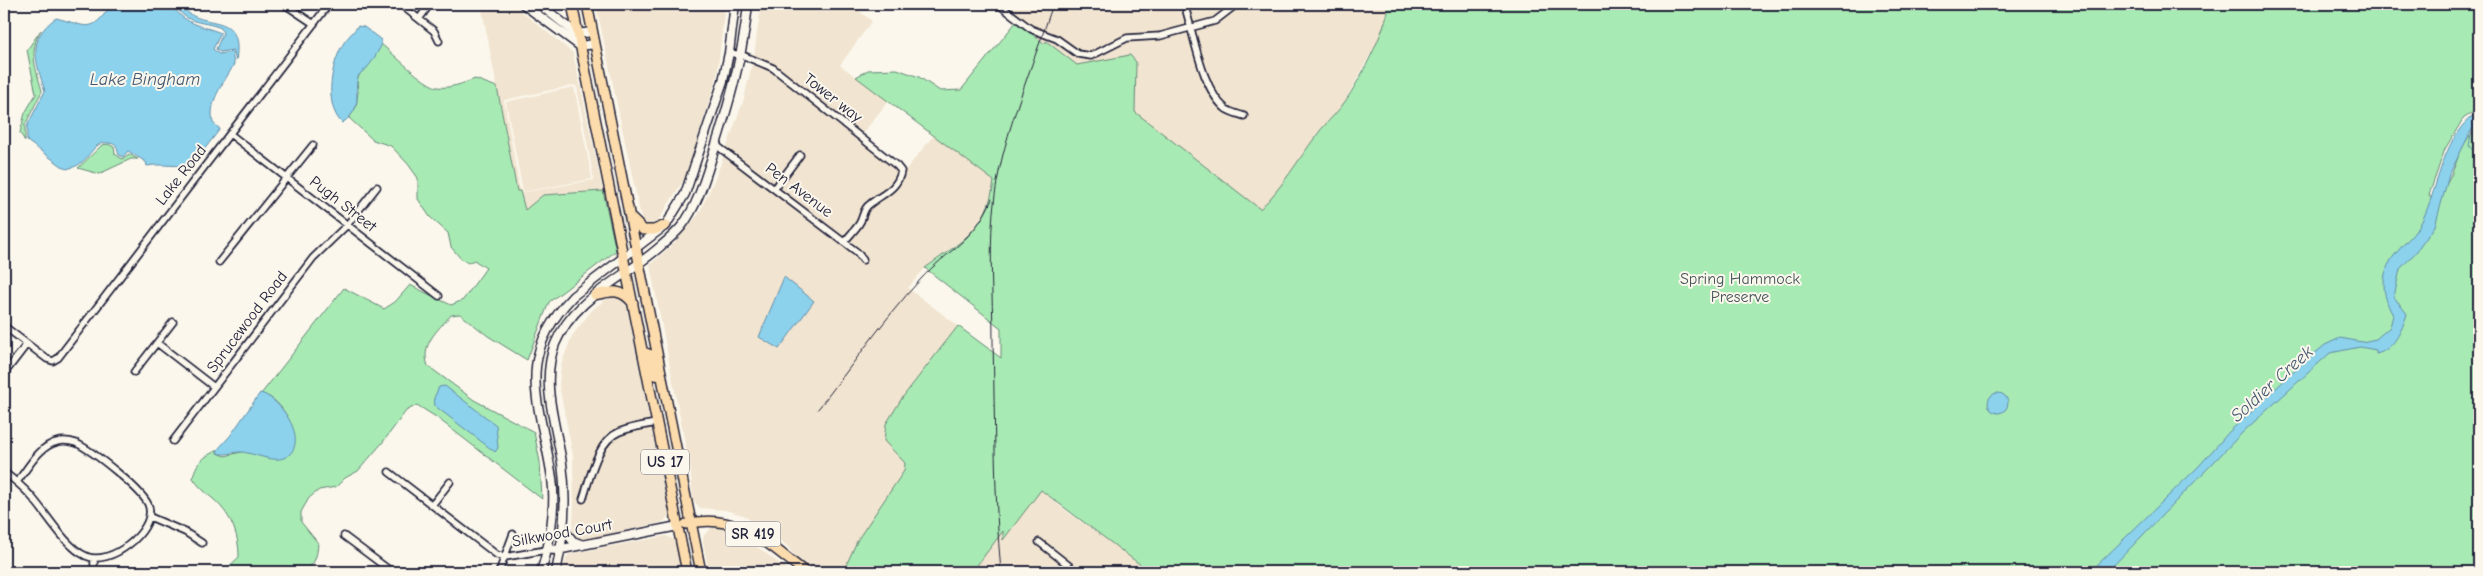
<svg xmlns="http://www.w3.org/2000/svg" width="2483" height="576" viewBox="0 0 2483 576" font-family="'Comic Neue',sans-serif">
  <style>
    .built { fill: #f1e4d0; fill-rule: evenodd }
    .green { fill: #a8eab3; stroke: #658677 }
    .water { fill: #8cd2ed; stroke: #628ca6 }
    .lines { fill: none; stroke-linecap: round; stroke-linejoin: round }
    .stream { stroke: #628ca6; stroke-width: 1 }
    .street-casing { stroke: #22223b; stroke-width: 9 }
    .secondary-casing { stroke: #22223b; stroke-width: 11 }
    .primary-casing { stroke: #22223b; stroke-width: 12 }
    .street { stroke: #fbf7ec; stroke-width: 5.5 }
    .secondary { stroke: #fbf7ec; stroke-width: 8 }
    .primary { stroke: #fcdcac; stroke-width: 9 }
    .rail { stroke: #22223b; stroke-width: 1 }
    .labels { text-anchor: middle; dominant-baseline: central; stroke-width: 4; stroke-linejoin: round; paint-order: stroke }
    .shield { fill: #fbf7ec; stroke: #636270; stroke-width: 1 }
    .shield-label { font-size: 15px; font-weight: bold; fill: #22223b }
    .street-label { font-size: 16px; fill: #22223b; stroke: #fbf7ec }
    .park-label { font-size: 16px; fill: #445459; stroke: #fbf7ec }
    .water-label { font-size: 18px; font-style: italic; fill: #425770; stroke: #fbf7ec }
  </style>
  <rect width="100%" height="100%" fill="#fbf7ec"/>
  <filter id="ink" filterUnits="userSpaceOnUse"><feTurbulence type="fractalNoise" baseFrequency=".02" numOctaves="2"/><feDisplacementMap in="SourceGraphic" scale="10" xChannelSelector="R" yChannelSelector="G"/><feConvolveMatrix kernelMatrix="1 2 1 2 8 2 1 2 1" color-interpolation-filters="sRGB"/></filter>
  <g filter="url(#ink)">
    <path class="built" d="M481,4H512L573,53L603,191L543,195L525,210L521,193L594,180L577,87L574,85L504,100L520,191H517Z
      M596,4H725L717,76L686,176L658,221L643,227Z
      M761,4H850L872,21L840,65L888,101L860,137L904,172L934,135L995,181L992,201L970,235L925,268L908,288L958,326L902,398L886,424L884,441L905,463L904,471L858,539L843,572H813L800,562L786,545L743,515L725,510L700,508L693,500L691,473L650,265L674,243L699,214L717,174L744,99L754,56ZM785,278L814,301L779,349L764,325Z
      M994,4H1389V15L1381,35L1342,106L1316,135L1279,191L1257,212L1135,113L1136,62L1074,66Z
      M574,87L592,179L523,192L506,102Z
      M620,295L625,298L669,515L663,522L580,541L572,536L574,506L573,455L559,385L561,365L572,336L593,309L608,298Z
      M1036,486L1065,510L1153,572H972Z
      M713,527L721,528L745,538L791,572H709L703,541L704,535Z
      M666,536L675,540L682,572H563L566,558L570,554Z"/>
    <path class="green" d="M1389,4H2479V108L2463,119L2445,149L2429,195L2431,198C2459,185 2452,144 2479,129V572H1150L1041,490L1003,540V531L972,572H843L858,539L904,471L905,463L884,441L886,424L902,398L958,326L1001,358V328L925,268C961,242 988,228 994,181L856,77L868,70L897,69L919,77L940,91L961,90L1016,22L1045,44L1046,41L1077,65L1130,55L1136,62L1135,112L1260,209C1282,188 1298,160 1316,136C1323,126 1333,117 1341,107C1356,88 1388,27 1389,4Z
      M41,30C28,51 36,69 42,91L25,125V141L20,133L25,113L36,94L27,50Z
      M381,44C394,54 423,84 437,87C449,89 464,83 475,79L497,87L517,191H520L525,210L543,195L603,191L616,251L549,302L527,360L488,336L460,314L451,315C438,330 420,344 428,366L474,400L534,432L540,462L542,499L436,417L417,405L406,411L383,442L358,471L345,478L336,487L319,490L309,498L301,512V522L318,543C317,557 315,565 303,572H223L239,557C239,533 230,513 212,498C204,491 198,486 193,478C195,463 204,456 218,450L217,453L225,456L294,439C293,422 279,397 261,394L344,288L384,309L395,302L410,285L451,305L463,300L486,268L474,260L468,263L461,259L451,247L448,233L430,217L418,199V178L408,164L391,146L373,140L349,118L356,107L358,92L357,81L360,73L366,69Z
      M108,144L114,147L115,154L122,159L129,154L138,159H131L99,174L78,168L102,145Z"/>
    <path class="water" d="M112,4H172C182,24 201,25 221,33L213,49L219,54L232,52L234,64C224,84 208,99 213,123L220,129L193,164C179,168 162,163 147,166L146,162L128,151L123,157L119,155L116,145C94,136 93,156 78,165C75,167 70,168 66,169L27,141V126L45,91C36,62 26,39 56,18C89,26 90,35 112,4Z
      M174,4H181C197,34 245,5 236,61L233,50L220,52L216,49L223,33L221,28C201,20 188,26 174,4Z
      M358,26L364,27L381,40V46C377,53 372,63 366,69C365,70 361,72 360,74C350,86 368,106 342,123C323,104 331,62 345,41C349,36 354,31 358,26Z
      M2479,111V126L2471,131L2449,175L2435,226L2417,251L2400,269L2394,297L2407,314C2402,330 2394,350 2376,354V350L2360,347L2330,353L2244,431L2107,572H2090L2199,466L2229,432L2303,363L2325,345L2340,338L2362,342L2376,339L2390,327L2393,315C2386,304 2382,287 2385,274C2390,252 2412,241 2422,221C2440,184 2442,135 2479,111Z
      M784,277L814,301L779,349L759,337Z
      M445,386L496,425L498,448L495,452L435,406L434,398L439,387Z
      M260,393C280,397 311,442 286,457C273,464 253,452 240,452C231,452 226,456 217,453L219,448L230,436Z
      M1988 403a10 10 0 1 1 20 0a10 10 0 1 1-20 0Z"/>
    <g class="lines">
      <path class="stream" d="M2472,129L2469,146L2479,157"/>
      <g class="street-casing">
        <path id="street" d="M284,4L314,24
          M400,4L434,31L439,41
          M998,4L1031,29L1057,39L1078,54L1091,56L1127,38L1160,36L1215,21L1237,4
          M1184,4C1194,33 1201,89 1226,109C1230,112 1238,114 1244,116
          M419,19L430,4
          M729,53L742,55L773,68L897,166L901,171C898,189 882,194 870,204C862,209 864,217 859,224C855,230 849,236 844,242
          M230,134L439,296
          M716,145L857,252L863,260
          M775,188L800,155
          M219,262L313,145
          M4,326L47,359L53,361L58,358L329,4
          M157,343L214,387
          M134,372L173,322
          M4,374L27,344
          M173,441L313,258L347,225L377,187
          M4,472C13,479 22,486 30,495C46,512 65,547 86,556C109,567 155,532 149,507C146,492 91,450 76,443C70,441 63,440 57,442C39,446 28,468 17,482
          M389,472L497,555L505,557L546,550
          M583,499C590,479 597,441 619,432C631,427 645,425 657,423
          M432,505L450,482
          M150,517L185,532L202,543
          M344,536L392,572
          M1039,542L1077,572
          M94,572V559
          M499,572L513,534"/>
      </g>
      <g class="secondary-casing">
        <path id="secondary" d="M523,4L580,46L595,44
          M539,4L577,34L592,32
          M563,529L573,541L583,545
          M546,550L562,549L678,526
          M541,572C550,544 556,507 552,478C541,403 512,360 573,296L666,225L685,194L723,81L729,53L735,4
          M556,572C564,537 567,499 562,463C556,424 540,383 555,344C575,296 626,278 662,245C668,240 676,233 681,227C697,207 705,179 713,154C729,104 743,56 748,4"/>
      </g>
      <g class="primary-casing">
        <path id="primary" d="M572,4L687,572
          M587,4L701,572
          M630,217L643,230H654L666,225
          M595,295C612,291 621,288 633,303
          M643,352L651,355L655,375L662,376
          M686,524C737,511 768,544 805,572"/>
      </g>
      <use href="#street" class="street"/>
      <use href="#secondary" class="secondary"/>
      <use href="#primary" class="primary"/>
      <path class="rail" d="M818,409C852,366 883,320 920,280C948,249 974,242 992,199
        M1001,572C994,496 995,419 993,342C993,294 988,243 995,195C1003,134 1034,63 1053,4"/>
    </g>
  </g>
  <g class="labels">
    <g class="shield">
      <rect x="641" y="449.5" width="48" height="25" rx="4"/>
      <rect x="725.5" y="521.5" width="55" height="25" rx="4"/>
    </g>
    <g class="shield-label">
      <text x="665" y="462">US 17</text>
      <text x="753" y="534">SR 419</text>
    </g>
    <g class="street-label">
      <text transform="translate(833 98) rotate(38)">Tower way</text>
      <text transform="translate(181 175) rotate(-52)">Lake Road</text>
      <text transform="translate(799 190) rotate(37)">Pen Avenue</text>
      <text transform="translate(343 204) rotate(38)">Pugh Street</text>
      <text transform="translate(247 322) rotate(-53)">Sprucewood Road</text>
      <text transform="translate(562 533) rotate(-10)">Silkwood Court</text>
    </g>
    <g class="park-label">
      <text x="1740" y="279">Spring Hammock<tspan x="1740" dy="18">Preserve</tspan></text>
    </g>
    <g class="water-label">
      <text x="145" y="79">Lake Bingham</text>
      <text transform="translate(2272 384) rotate(-42)">Soldier Creek</text>
    </g>
  </g>
  <rect width="2483" height="576" fill="none" stroke="#fbf7ec" stroke-width="20"/>
  <rect x="10" y="10" width="2463" height="556" fill="none" stroke="#22223b" stroke-width="2" filter="url(#ink)"/>
</svg>
